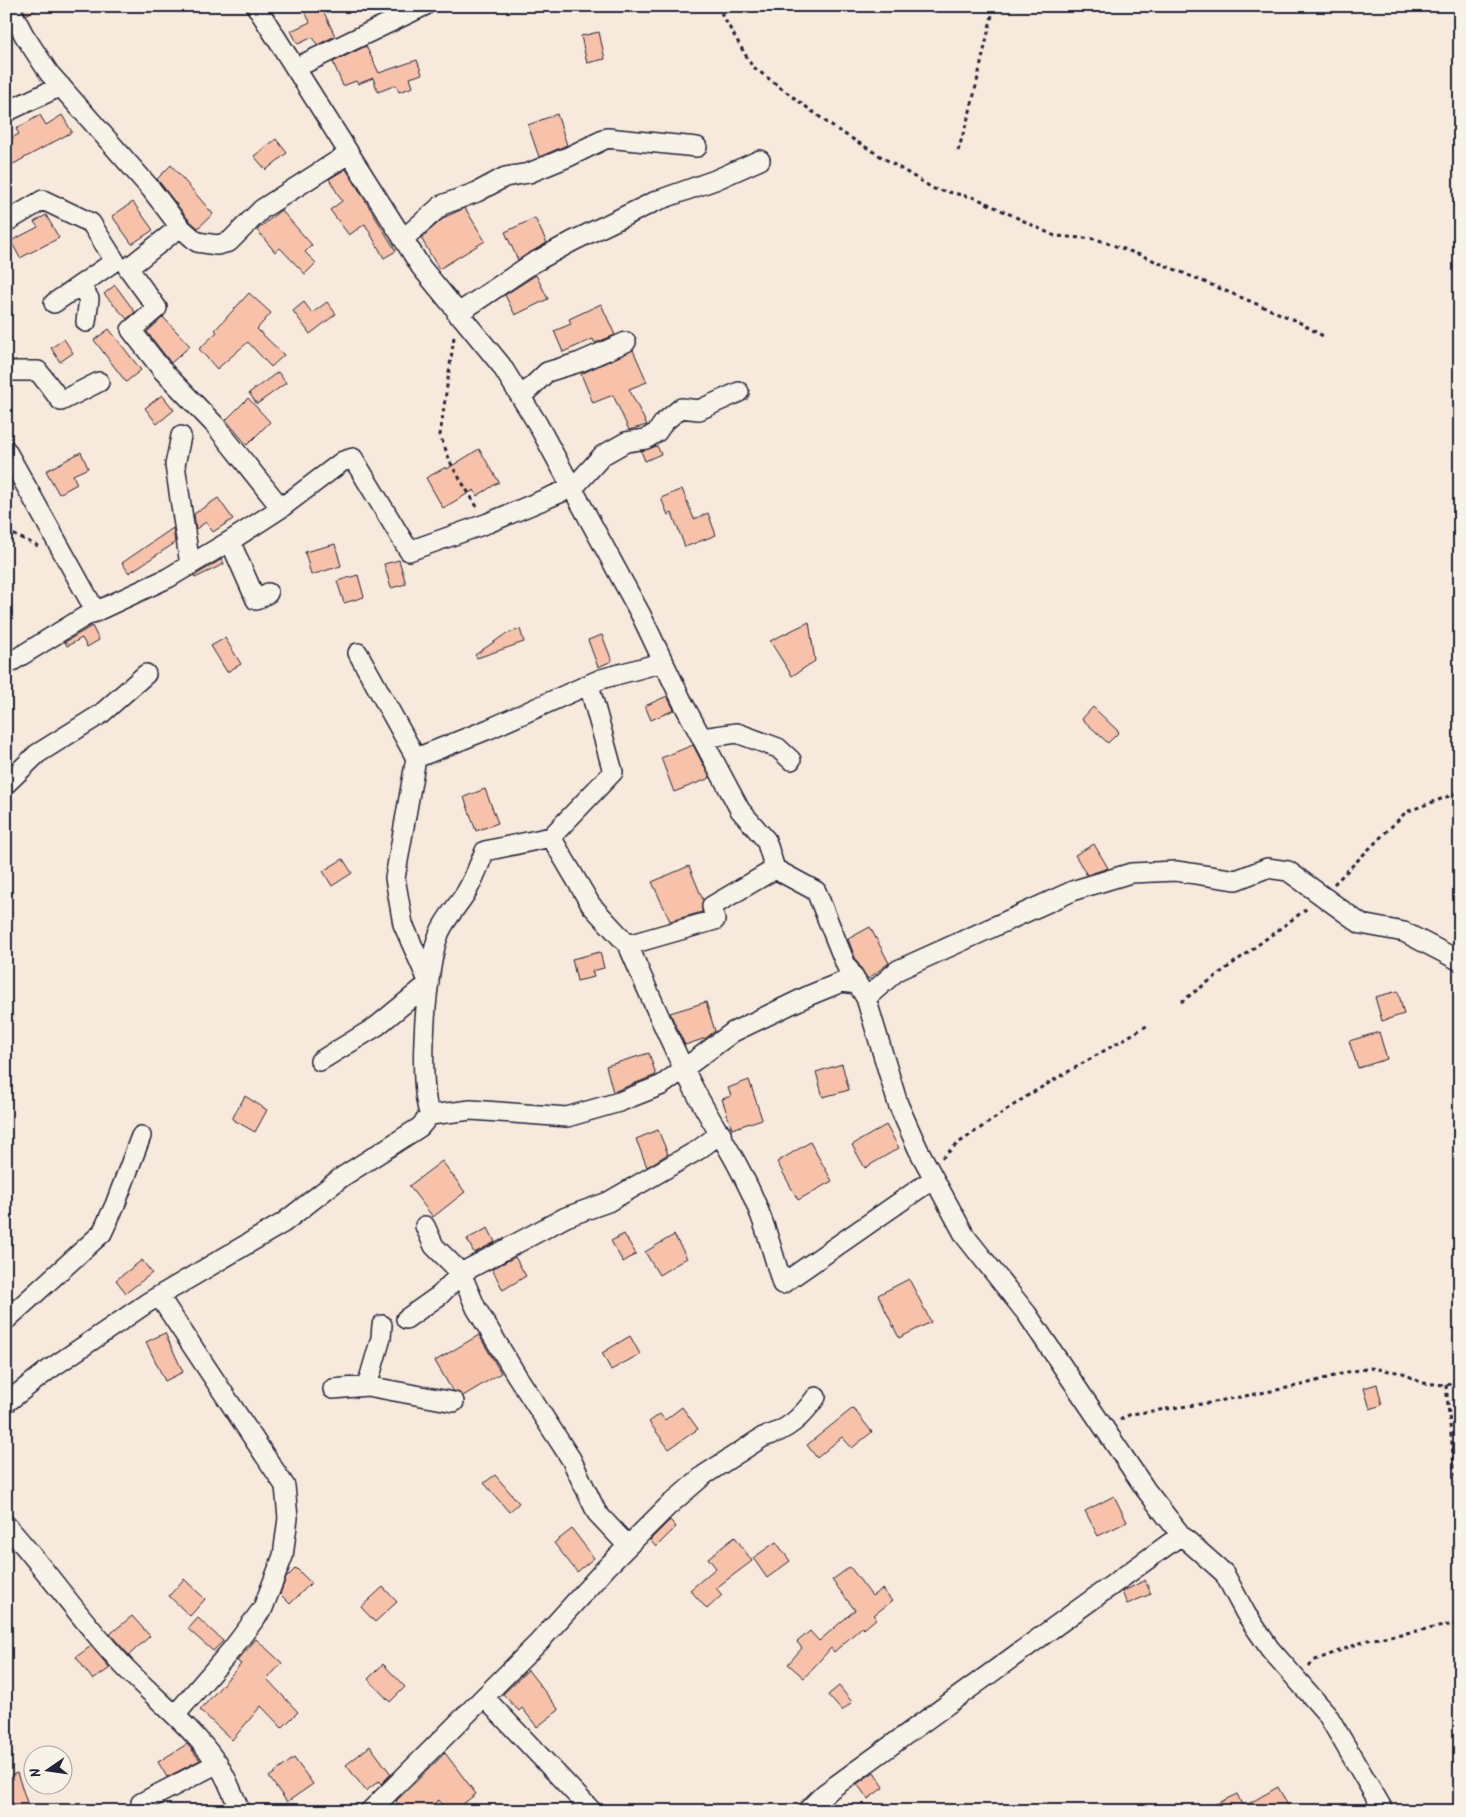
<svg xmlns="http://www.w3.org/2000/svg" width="1466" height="1817" viewBox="0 0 1466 1817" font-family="Kalam,sans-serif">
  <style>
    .building { fill: #f7c2a9; stroke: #22223b }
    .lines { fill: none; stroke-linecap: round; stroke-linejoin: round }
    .street-casing { stroke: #22223b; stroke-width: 22 }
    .path { stroke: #22223b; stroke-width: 3; stroke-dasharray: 4 4; stroke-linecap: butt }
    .street { stroke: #f7f3e8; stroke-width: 19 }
  </style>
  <rect width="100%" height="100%" fill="#f7e9db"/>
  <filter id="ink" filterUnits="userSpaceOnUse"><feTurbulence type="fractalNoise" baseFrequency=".02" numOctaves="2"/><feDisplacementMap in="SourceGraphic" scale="10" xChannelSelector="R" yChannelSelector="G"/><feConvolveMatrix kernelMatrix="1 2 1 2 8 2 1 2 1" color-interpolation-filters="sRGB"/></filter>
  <g filter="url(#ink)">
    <path class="building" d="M22,6H42L26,15Z
      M302,6H321L335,36L317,45L313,37L298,44L291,31L310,22Z
      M599,32L605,59L587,63L581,36Z
      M366,46L379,73L417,60L422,74L410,78L413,87L399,92L396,85L378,92L373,78L358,84L356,81L343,86L333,62Z
      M557,114L567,145L539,157L528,125Z
      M40,115L46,125L62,115L72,132L6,168V141L19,134L16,129Z
      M276,139L287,153L266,170L254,156Z
      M171,165L213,214L198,228L188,219L157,179Z
      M346,169L396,251L384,258L365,224L349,235L330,210L342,201L329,179Z
      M133,202L153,230L132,244L112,216Z
      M465,208L485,241L439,269L421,238L445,217Z
      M281,210L312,245L305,252L316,263L305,274L280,248L275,252L257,230Z
      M46,215L59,238L20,258L11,241L38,227L34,222Z
      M535,218L547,243L518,260L505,232Z
      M536,275L548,299L515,315L505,295Z
      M115,285L135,312L127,319L104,294Z
      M249,293L271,313L257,329L284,355L271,367L248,342L217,369L199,349L217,332L215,330Z
      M304,302L312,313L327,302L336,314L310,334L293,311Z
      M601,304L615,335L595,343L593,339L563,352L554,331L571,324L569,319Z
      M163,317L190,346L171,363L147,332Z
      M109,329L141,370L126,382L94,340Z
      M64,339L73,353L60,362L51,348Z
      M633,350L647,382L629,389L647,425L629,430L613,395L593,403L581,374Z
      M278,372L286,383L257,404L249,393Z
      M162,395L174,410L157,424L145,408Z
      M248,398L270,422L247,445L226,420Z
      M657,446L661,454L645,461L641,451Z
      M479,449L499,482L477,496L474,490L443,508L426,478L446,467L447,469Z
      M81,452L88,468L73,475L77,484L59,494L46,471Z
      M682,489L694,519L708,513L716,535L685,547L672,513L668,515L661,498Z
      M218,498L233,519L213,532L206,522L196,529L194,514Z
      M173,528L175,543L129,573L122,563Z
      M335,544L341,566L311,575L305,552Z
      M222,559L224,564L195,578L194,576Z
      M399,560L406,584L391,588L384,564Z
      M358,575L364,597L344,603L337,581Z
      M809,622L815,661L792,676L770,641Z
      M92,626L99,640L87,647L82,638L67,646L65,642Z
      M520,629L524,642L477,658L475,655L504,635Z
      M602,635L612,661L598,667L588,640Z
      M225,638L241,664L227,672L211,646Z
      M667,696L674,710L651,720L645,706Z
      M1093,707L1119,732L1108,743L1082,719Z
      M693,745L710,778L674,792L661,758Z
      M485,789L498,823L476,831L464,797Z
      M1094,844L1108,868L1087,875L1075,855Z
      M343,859L352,873L332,886L323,871Z
      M689,866L703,900L702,912L670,921L652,882Z
      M870,927L889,963L868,979L856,960L848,939Z
      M600,952L604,968L592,971L594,977L577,981L572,959Z
      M1398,991L1404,1014L1382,1021L1375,997Z
      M706,1002L715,1031L706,1038L685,1045L670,1013Z
      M1379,1032L1387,1059L1358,1068L1349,1041Z
      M649,1053L656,1075L613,1092L606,1066Z
      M842,1064L849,1090L823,1097L816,1072Z
      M749,1080L762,1119L732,1129L722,1099L731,1096L728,1088Z
      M245,1096L267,1110L255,1132L232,1119Z
      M886,1125L899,1148L865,1168L852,1145Z
      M658,1130L668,1154L647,1167L636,1139Z
      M810,1142L832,1181L798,1200L777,1162Z
      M442,1161L465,1192L433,1217L409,1186Z
      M488,1228L495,1242L474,1253L467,1239Z
      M624,1234L636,1254L623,1262L611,1241Z
      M674,1235L687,1258L659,1275L645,1252Z
      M515,1257L526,1276L503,1290L492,1269Z
      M142,1260L152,1273L126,1293L116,1280Z
      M909,1279L931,1322L899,1338L878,1295Z
      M165,1333L183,1372L165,1381L146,1342Z
      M479,1335L501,1373L463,1396L452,1390L435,1361Z
      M630,1336L640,1354L611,1370L602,1353Z
      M1377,1384L1382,1405L1370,1409L1364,1388Z
      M682,1407L698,1429L669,1449L649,1422L660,1414L665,1420Z
      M853,1408L872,1432L852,1448L842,1437L817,1458L807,1445Z
      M495,1475L519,1503L509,1512L484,1483Z
      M1114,1496L1127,1522L1098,1536L1085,1511Z
      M670,1520L676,1527L656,1547L650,1540Z
      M572,1529L594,1558L577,1572L554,1543Z
      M735,1537L752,1561L716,1588L722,1595L707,1609L690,1590L716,1568L708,1558Z
      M776,1542L790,1561L767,1578L753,1558Z
      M850,1567L872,1596L882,1589L892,1601L874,1615L877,1618L864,1629L862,1627L834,1652L831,1648L804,1678L788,1664L802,1648L797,1642L810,1631L819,1641L855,1610L832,1580Z
      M296,1568L311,1583L290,1604L280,1594L286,1578Z
      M184,1579L205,1599L190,1616L169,1596Z
      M1145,1580L1151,1594L1127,1604L1122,1592Z
      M383,1587L397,1602L375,1622L361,1607Z
      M132,1616L150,1636L129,1655L110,1634Z
      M198,1618L223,1641L213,1651L188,1629Z
      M256,1639L282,1663L267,1679L298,1712L282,1728L261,1706L232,1740L200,1710L241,1664L237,1661Z
      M91,1646L110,1668L93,1680L76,1657Z
      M383,1664L405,1687L390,1702L368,1679Z
      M528,1670L559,1710L537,1727L522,1708L519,1711L503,1694Z
      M839,1686L852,1702L842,1711L828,1695Z
      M187,1744L200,1760L167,1777L158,1762Z
      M370,1746L391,1774L381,1784L379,1781L366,1791L346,1765Z
      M445,1753L476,1794L454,1811H447L439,1800L425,1811H404L396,1801Z
      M294,1758L313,1784L287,1802L269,1777Z
      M874,1772L884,1787L868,1799L857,1784Z
      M17,1773L30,1811H6V1777Z
      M1278,1787L1291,1811H1201L1237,1794L1243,1807Z"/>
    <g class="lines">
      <g class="street-casing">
        <path id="street" d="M9,6L24,35L49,73L151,189L180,227L197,242L217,245L229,242L262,209L348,154
          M256,6L421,267L501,365L537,423L641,615L682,701L740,810L766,840L775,869L816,891L846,965L866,998L898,1104L918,1149L965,1236L1027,1314L1146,1490L1181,1535L1224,1573L1246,1614L1270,1649L1327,1714L1384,1811
          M295,68L424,6
          M6,112L61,86
          M6,222L43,200L91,223L115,261L54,303
          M180,227L128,268L157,308L131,330L163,371L215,425L281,508
          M403,239L442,205L477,192L505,177L529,173L568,157L607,138L697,147
          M80,285L89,299L86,322
          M457,314L533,263L573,241L656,201L715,180L760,160
          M6,371H38L61,401L99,382
          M521,397L547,372L580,362L626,342
          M181,436L175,465L190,565
          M6,450L96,612
          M230,541L256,600L268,593
          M358,653L416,758L489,729L601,679L664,662
          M6,665L84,617L168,578L230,541L281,508L343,461L353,458L409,551L488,523L574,487L603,455L626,442L646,439L657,432L664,422L681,408L699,410L739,392
          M589,685L613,772L551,837L591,905L628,945L715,920L712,906L775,869
          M702,738L737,733L778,748L791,760
          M6,784L37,754L101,714L146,674
          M628,945C649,993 669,1041 693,1087C709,1119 730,1148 745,1180C762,1213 772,1249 782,1284L933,1179
          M866,998L898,970L1075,890L1131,873L1176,871L1236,880L1267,868L1288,871L1361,924L1404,932L1460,961
          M320,1061L377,1026L429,983L403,924L395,878L416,758
          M430,1115C417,1084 426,965 439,934C445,918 460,904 468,889C475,877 479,864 485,851L551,837
          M425,1226L434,1246L461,1273L476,1308L517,1376L571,1459L597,1513L628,1546
          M159,1296L285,1486L288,1518L283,1556L263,1608L233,1648L176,1714
          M406,1319L440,1295L461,1273L566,1217L608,1202L698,1150L721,1133
          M6,1320L102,1233L115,1205L141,1136
          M367,1386L381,1338L382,1325
          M333,1389L367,1386L454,1402
          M6,1403L47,1371L147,1303L283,1223L342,1177L420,1127L430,1115L471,1110L567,1117L619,1102L662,1085L733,1032L810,995L842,982L857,984
          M6,1525C46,1569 79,1618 120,1662C151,1696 190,1724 217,1763C227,1777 233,1795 240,1811
          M484,1697L592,1811
          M142,1811L141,1803L218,1763
          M370,1811L539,1642L606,1568L667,1507L704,1475L763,1437C787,1431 802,1417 816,1397
          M807,1811L824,1794L1181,1535"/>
      </g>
      <path class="path" d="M717,6L752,66L833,127L934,189L976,198L1055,236L1096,239L1143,256L1297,321L1323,336
        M958,151L971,108L994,6
        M454,337L440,435L452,466L479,510
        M6,531L38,546
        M1334,884L1406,812L1460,792
        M1181,1002L1309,907
        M942,1158L957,1144L1030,1094L1150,1024
        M1446,1385L1460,1523
        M1120,1420L1131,1414L1209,1403L1302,1385L1348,1372L1371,1368L1403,1373L1422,1383L1446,1385L1460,1382
        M1309,1666L1313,1661L1368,1640L1460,1623"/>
      <use href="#street" class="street"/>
    </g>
  </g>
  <rect width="1466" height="1817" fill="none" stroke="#f7f3e8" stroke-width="25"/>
  <rect x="12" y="12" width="1441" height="1792" fill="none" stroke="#22223b" stroke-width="2" filter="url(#ink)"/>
  <g transform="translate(48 1770) rotate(257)"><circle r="24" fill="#f7f3e8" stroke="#a29fa3"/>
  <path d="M0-4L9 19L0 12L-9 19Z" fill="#22223b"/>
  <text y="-8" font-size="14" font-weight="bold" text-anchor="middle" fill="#22223b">N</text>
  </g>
</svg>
